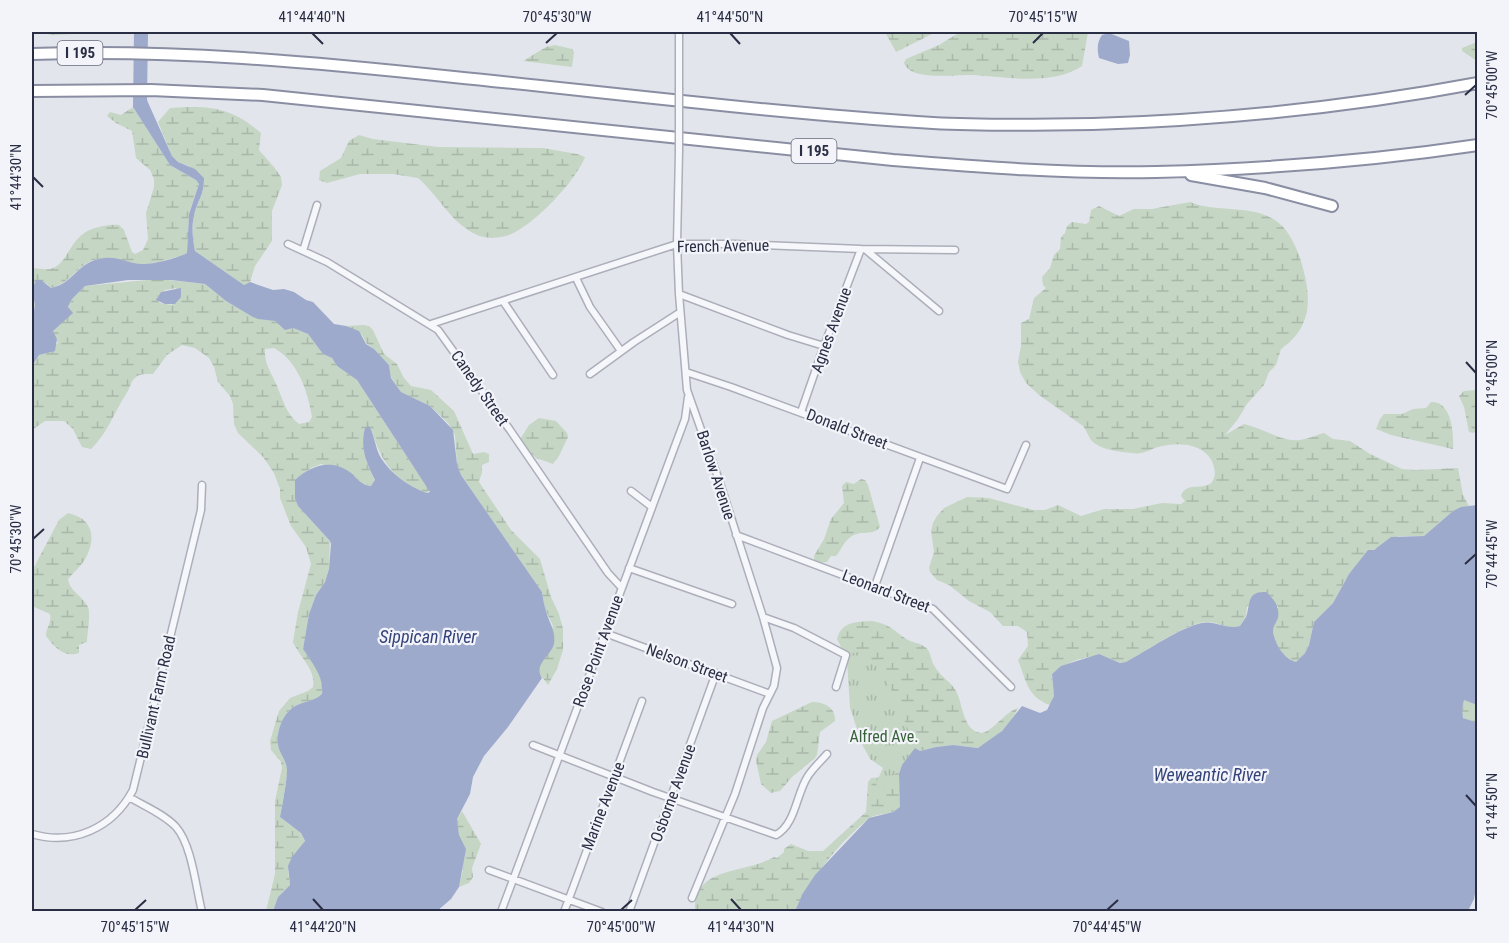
<svg xmlns="http://www.w3.org/2000/svg" width="1509" height="943" viewBox="0 0 1509 943" font-family="'Roboto Condensed',sans-serif">
  <style>
    .wetland { fill: url(#wetland-marsh); fill-rule: evenodd }
    .park { fill: url(#park-tufts) }
    .water { fill: #9eaacc }
    .lines { fill: none; stroke-linecap: round; stroke-linejoin: round }
    .minor-casing { stroke: #acaeba; stroke-width: 9 }
    .motorway-casing { stroke: #8a8ea3; stroke-width: 14 }
    .minor { stroke: #f6f7fa; stroke-width: 6 }
    .motorway { stroke: #fff; stroke-width: 10 }
    .minor-bridge-casing { stroke: #acaeba; stroke-width: 9; stroke-linecap: butt }
    .minor-bridge { stroke: #f6f7fa; stroke-width: 6 }
    .ticks { fill: none; stroke: #2a2e45; stroke-width: 2 }
    .labels { text-anchor: middle; dominant-baseline: central; stroke-width: 4.5; stroke-linejoin: round; paint-order: stroke }
    .shield { fill: #f3f4f9; stroke: #66697b; stroke-width: 1.5 }
    .shield-label { font-size: 15px; font-weight: bold; fill: #2a2e45 }
    .street-label { font-size: 16px; fill: #2a2e45; stroke: #f3f4f9 }
    .park-label { font-size: 16px; fill: #376139; stroke: #f3f4f9 }
    .water-label { font-size: 18px; font-style: italic; fill: #33437a; stroke: #f3f4f9 }
    .neatline { fill: none; stroke: #2a2e45; stroke-width: 2 }
    .ticks-label { font-size: 15px; text-anchor: middle; fill: #2a2e45 }
  </style>
  <defs>
    <pattern id="wetland-marsh" width="20" height="14" patternUnits="userSpaceOnUse" patternTransform="scale(1.5)"><rect width="20" height="14" fill="#c5d6c4"/><path d="M1 5h8M5 5V1M11 12h8M15 12V8" fill="none" stroke="#a9b8aa"/></pattern>
    <pattern id="park-tufts" width="24" height="20" patternUnits="userSpaceOnUse" patternTransform="scale(1.5)"><rect width="24" height="20" fill="#c5d6c4"/><path d="M3 7l-1-3M5 7V3M7 7l1-3M15 17l-1-3M17 17v-4M19 17l1-3" fill="none" stroke="#a9b8aa"/></pattern>
  </defs>
  <rect width="100%" height="100%" fill="#e3e5ec"/>
  <path class="wetland" d="M43,32H109L54,35L46,34Z
    M885,32H936L896,52Z
    M960,32H1088L1082,66C1052,86 1007,77 973,75C956,74 911,82 904,63L906,59L939,45Z
    M1477,42H1478L1477,61L1462,51V48Z
    M555,45L572,49L574,52L572,67L523,61L546,47Z
    M133,107L170,165L196,180L199,184L189,213L187,253L182,256C169,258 154,265 140,264C124,262 111,255 94,260C77,265 70,284 51,288L46,283L33,297L35,305L32,323V268C37,268 45,270 50,269C70,264 68,236 95,228C103,226 111,224 119,225L124,230L132,252L135,254L143,250L148,239L146,213L154,187V179L150,170L136,158L132,131L116,123L107,116L110,112L121,115Z
    M186,107C218,106 237,112 261,133L259,150L274,167L281,177L282,185L272,211V241L255,266L250,282L244,285L195,251C193,240 191,228 194,216C197,201 204,197 204,178L189,166L178,162L172,156L158,122L170,108Z
    M359,135L373,139L438,147L543,148L577,154L585,157C576,181 533,226 509,235C497,239 484,239 473,233C449,220 438,195 418,178L393,174H360L327,183L319,180L320,171L341,158L349,141Z
    M1190,202C1216,213 1250,204 1275,220C1288,229 1295,244 1300,258C1311,293 1315,326 1281,349L1276,365L1269,372L1264,385L1247,404L1238,419L1225,435L1244,424C1263,428 1281,442 1300,440C1308,439 1316,435 1324,433L1333,439L1350,441L1370,454L1402,469L1416,470L1458,468L1463,495L1469,506L1453,511L1424,536H1399L1373,550L1349,574L1333,603L1314,622L1309,645L1305,653L1296,662C1284,659 1273,643 1273,631C1273,623 1278,616 1278,606H1247L1246,616L1240,626C1227,630 1219,622 1207,622C1188,622 1144,652 1126,662C1118,664 1115,660 1107,658C1090,652 1065,663 1052,674L1054,696L1050,705C1027,697 1026,680 1018,660L1028,646L1027,632L1018,626H1003L990,612L969,601L949,585L937,580L930,572L929,568L934,552L931,531L933,523L937,516L944,508L967,497L989,498L1033,510H1045L1058,505L1081,516L1104,509H1133L1162,503L1181,504L1185,501L1181,496C1186,479 1209,494 1214,478C1216,473 1214,466 1212,461C1202,442 1175,442 1158,447C1148,450 1143,455 1132,453C1121,452 1100,450 1092,441C1089,438 1087,431 1083,426L1039,395L1026,383L1020,372L1018,362L1021,346V323L1029,319L1034,298L1046,288L1043,285L1042,277L1050,268L1054,255L1060,249L1061,237L1065,233L1067,226L1072,222L1086,224L1089,222L1091,210L1099,206L1119,216L1134,209H1152Z
    M158,279L205,284L226,301L251,316L275,321L285,329L293,328L308,334L323,354L332,358L337,366L357,380L413,466L430,489L427,493C395,482 381,462 372,431L366,461L375,481L371,486L363,484L347,471L321,464L311,468L295,480V499L298,506L330,541L329,569L325,582L316,595L309,614L303,649C312,663 325,676 322,694C312,703 299,701 290,710C280,719 275,737 279,749C282,757 287,762 287,771C287,780 282,808 280,817L301,833L305,842L288,871L290,885L278,897L273,911H266L275,874V801L282,768L281,762L271,750L270,741L279,711L290,698L308,691L313,687C316,669 300,658 293,642L298,612L311,564L306,547L291,526L280,498V489L274,473L263,457L238,433L234,424L233,404L230,396L218,382L214,367L209,358L195,348L182,345L167,355L153,374C147,374 139,373 135,378C130,382 130,389 126,394C114,413 107,434 91,449L82,447L73,429L64,421H45L32,430V367L39,355L44,354L58,343L53,331L61,323L72,299L85,286ZM176,288L172,305L160,303L157,300V297L165,290ZM274,348C298,361 308,392 312,417L309,422L299,424C286,414 283,400 277,386C271,372 264,364 265,349Z
    M363,325L369,326L373,330L384,354L397,364L404,378L411,386L431,390L454,411L473,454L484,452L489,454V462L482,465V472L479,482L511,530L540,559L551,597L559,614L563,629V650L557,669L548,685L540,674L539,669L553,626L545,609L542,592L461,475L457,464L455,435L448,423L430,406L401,392L391,377L389,365L374,349L366,343L362,335L346,326Z
    M1477,390V431L1473,433L1469,432L1464,407L1459,396L1464,391Z
    M1431,402C1452,401 1454,434 1453,449L1391,435L1376,429L1380,419L1384,414H1402L1413,409L1426,408Z
    M539,418L556,421L567,433L568,437L559,456L553,464L536,458L519,441L529,425Z
    M861,479L865,480L868,485L880,527C873,536 862,530 852,536C843,542 842,549 836,556H831L827,562L819,563L814,560V556L824,539L831,519L844,503L842,486L846,482L854,484Z
    M68,513C94,519 97,539 84,561C80,567 73,573 68,579C70,592 83,596 88,607C91,614 87,634 87,642L79,645V653C64,658 55,648 46,636C46,628 52,622 50,614L32,606V571L59,520Z
    M872,621C893,625 893,631 908,640C914,643 920,643 925,647C932,652 930,661 935,667C941,677 951,682 956,691C963,704 963,731 981,733C990,734 1006,711 1018,708C1010,725 995,740 978,748L953,745L936,747L920,751L915,748L899,774L901,807C891,816 876,812 867,820C841,841 808,881 795,911L695,912C693,865 744,875 774,857L777,858L784,852V849L791,844L808,851H823L866,812L868,782L871,778L882,777L887,773L850,660V654L841,647L837,639C842,621 856,622 872,621Z
    M1464,700L1478,705L1477,723L1466,720L1462,716V709Z
    M812,702C824,702 836,707 835,721L820,732L817,755L814,759L792,777L780,791L771,793L761,784L756,761L757,755L766,742L772,721Z
    M462,811L481,844L472,868L473,877L469,883L459,887L463,869L457,819Z"/>
  <path class="park" d="M859,652C889,666 905,724 917,753L878,790L876,783L883,768L870,759L862,744L850,708L847,661L852,653Z"/>
  <path class="water" d="M134,32H148L147,100L150,107L172,156L178,162L195,169L204,178C204,197 197,200 194,216C191,228 193,240 195,251L244,285L250,282L273,290L284,289L294,292L306,300L313,302L334,324L346,326L359,331L366,344L374,349L389,365L391,378L401,392L430,406L453,430L457,464L461,475L542,592C543,598 544,605 546,611C549,623 556,630 554,644C551,656 533,664 542,678L508,727L484,756L473,777L470,794L457,819L459,835L466,849L459,887L451,899L436,912L273,911L278,897L290,885L288,866L292,857L305,841L301,833L280,817C282,808 287,780 287,771C287,762 282,757 279,749C275,737 280,719 290,710C299,701 312,703 322,694C324,676 312,663 303,649L309,614L316,595L325,582L329,569L331,544L330,541L298,506L295,499V480C311,465 332,458 351,473C358,479 361,485 371,486L375,480C366,462 360,448 365,428L369,426C375,436 375,448 381,458C391,474 409,487 427,493L430,492L357,380L337,366L332,358L323,354L308,334L293,328L285,330L275,321L258,319L251,316L226,301L205,284L171,280H128L85,286L72,299L68,307L73,313L53,331L57,339L55,351L39,355L32,366V323L35,305L32,290L36,280H41L51,288C75,283 77,261 104,258C117,256 128,263 141,264C150,265 179,258 187,253L189,214L199,184L196,180L170,165L133,107Z
    M1109,33L1129,41L1130,55L1128,63L1118,64L1099,58C1097,49 1097,42 1102,35Z
    M181,288V297L175,304H165L156,300L161,292Z
    M1477,505V705L1464,700L1462,709L1463,718L1478,723V878L1474,899L1468,911H795L803,893L815,875L869,818L893,812L900,807L899,774L902,765L915,748L920,751L936,747L953,745L978,748L1002,731L1022,706L1040,713L1047,710L1054,696L1052,674L1061,666L1099,654L1120,663L1126,662C1146,651 1181,627 1202,623C1215,620 1226,630 1240,626C1242,623 1244,620 1246,617C1251,604 1246,591 1266,592C1274,599 1280,607 1278,618C1276,623 1273,626 1273,632C1275,644 1284,659 1296,662L1305,653L1309,645L1314,622L1333,603L1349,574L1368,550H1374L1391,537L1424,536L1453,511L1461,507Z"/>
  <g class="lines">
    <g class="minor-casing">
      <path id="minor" d="M679,32V88
        M679,151L677,244L679,294L687,390L720,483L763,617L777,668L774,686L763,708L735,794L692,898
        M288,244L327,262L438,330L510,430L608,573L621,587
        M866,250L939,311
        M303,251L317,205
        M576,278L590,307L621,351
        M679,294L788,335L824,346
        M503,301L553,375
        M431,324L677,244H734L861,249L955,250
        M686,372L731,387L1007,489L1026,445
        M590,374L634,342L679,313
        M801,412L824,346L861,249
        M631,491L652,507
        M736,535L933,609L1011,687
        M629,568L732,604
        M875,586L920,458
        M763,617L794,628L846,655L836,687
        M605,633L770,694
        M533,745L653,792L776,835C796,824 796,794 808,776C813,768 821,761 827,754
        M129,797C144,806 164,814 176,827C192,845 196,888 202,912
        M32,834C73,846 113,828 133,790L201,510L202,485
        M489,870L602,912
        M501,912L685,419L688,397
        M564,912L642,701
        M629,912L716,673"/>
    </g>
    <g class="motorway-casing">
      <path id="motorway" d="M32,54C173,49 313,62 454,77C613,93 773,113 933,123C986,126 1040,125 1093,124C1222,120 1351,107 1478,83
        M32,91L151,90L263,95L893,160C980,167 1068,174 1156,172C1264,169 1371,161 1478,145
        M1191,175L1265,188L1332,206"/>
    </g>
    <use href="#minor" class="minor"/>
    <use href="#motorway" class="motorway"/>
    <g class="minor-bridge-casing">
      <path id="minor-bridge" d="M679,88V151"/>
    </g>
    <use href="#minor-bridge" class="minor-bridge"/>
  </g>
  <path class="ticks" d="M312,33L323,44M730,33L740,44M546,43L557,33M1033,43L1043,33M1465,95L1476,85M33,177L43,187M1466,362L1476,373M33,539L44,529M1465,564L1476,554M1466,795L1476,806M313,899L323,910M731,899L741,910M135,910L146,900M621,910L632,900M1107,910L1118,900"/>
  <g class="labels">
    <g class="shield">
      <rect x="57.5" y="41" width="45" height="24" rx="4.5"/>
      <rect x="791.5" y="139" width="45" height="24" rx="4.5"/>
    </g>
    <g class="shield-label">
      <text x="80" y="53">I 195</text>
      <text x="814" y="151">I 195</text>
    </g>
    <g class="street-label">
      <text transform="translate(723 246) rotate(-1)">French Avenue</text>
      <text transform="translate(831 330) rotate(-70)">Agnes Avenue</text>
      <text transform="translate(480 388) rotate(55)">Canedy Street</text>
      <text transform="translate(847 429) rotate(21)">Donald Street</text>
      <text transform="translate(716 475) rotate(72)">Barlow Avenue</text>
      <text transform="translate(886 591) rotate(21)">Leonard Street</text>
      <text transform="translate(598 651) rotate(-70)">Rose Point Avenue</text>
      <text transform="translate(687 663) rotate(20)">Nelson Street</text>
      <text transform="translate(156 697) rotate(-77)">Bullivant Farm Road</text>
      <text transform="translate(673 793) rotate(-70)">Osborne Avenue</text>
      <text transform="translate(603 806) rotate(-69)">Marine Avenue</text>
    </g>
    <g class="park-label">
      <text x="884" y="736">Alfred Ave.</text>
    </g>
    <g class="water-label">
      <text x="428" y="636">Sippican River</text>
      <text x="1210" y="774">Weweantic River</text>
    </g>
  </g>
  <rect width="1509" height="943" fill="none" stroke="#f3f4f9" stroke-width="66"/>
  <rect x="33" y="33" width="1443" height="877" class="neatline"/>
  <g class="ticks-label">
    <text x="312" y="22">41°44'40"N</text>
    <text x="557" y="22">70°45'30"W</text>
    <text x="730" y="22">41°44'50"N</text>
    <text x="1043" y="22">70°45'15"W</text>
    <text transform="translate(1492 85) rotate(-90)" y="5">70°45'00"W</text>
    <text transform="translate(16 177) rotate(-90)" y="5">41°44'30"N</text>
    <text transform="translate(1492 373) rotate(-90)" y="5">41°45'00"N</text>
    <text transform="translate(16 539) rotate(-90)" y="5">70°45'30"W</text>
    <text transform="translate(1492 554) rotate(-90)" y="5">70°44'45"W</text>
    <text transform="translate(1492 806) rotate(-90)" y="5">41°44'50"N</text>
    <text x="135" y="932">70°45'15"W</text>
    <text x="323" y="932">41°44'20"N</text>
    <text x="621" y="932">70°45'00"W</text>
    <text x="741" y="932">41°44'30"N</text>
    <text x="1107" y="932">70°44'45"W</text>
  </g>
</svg>
